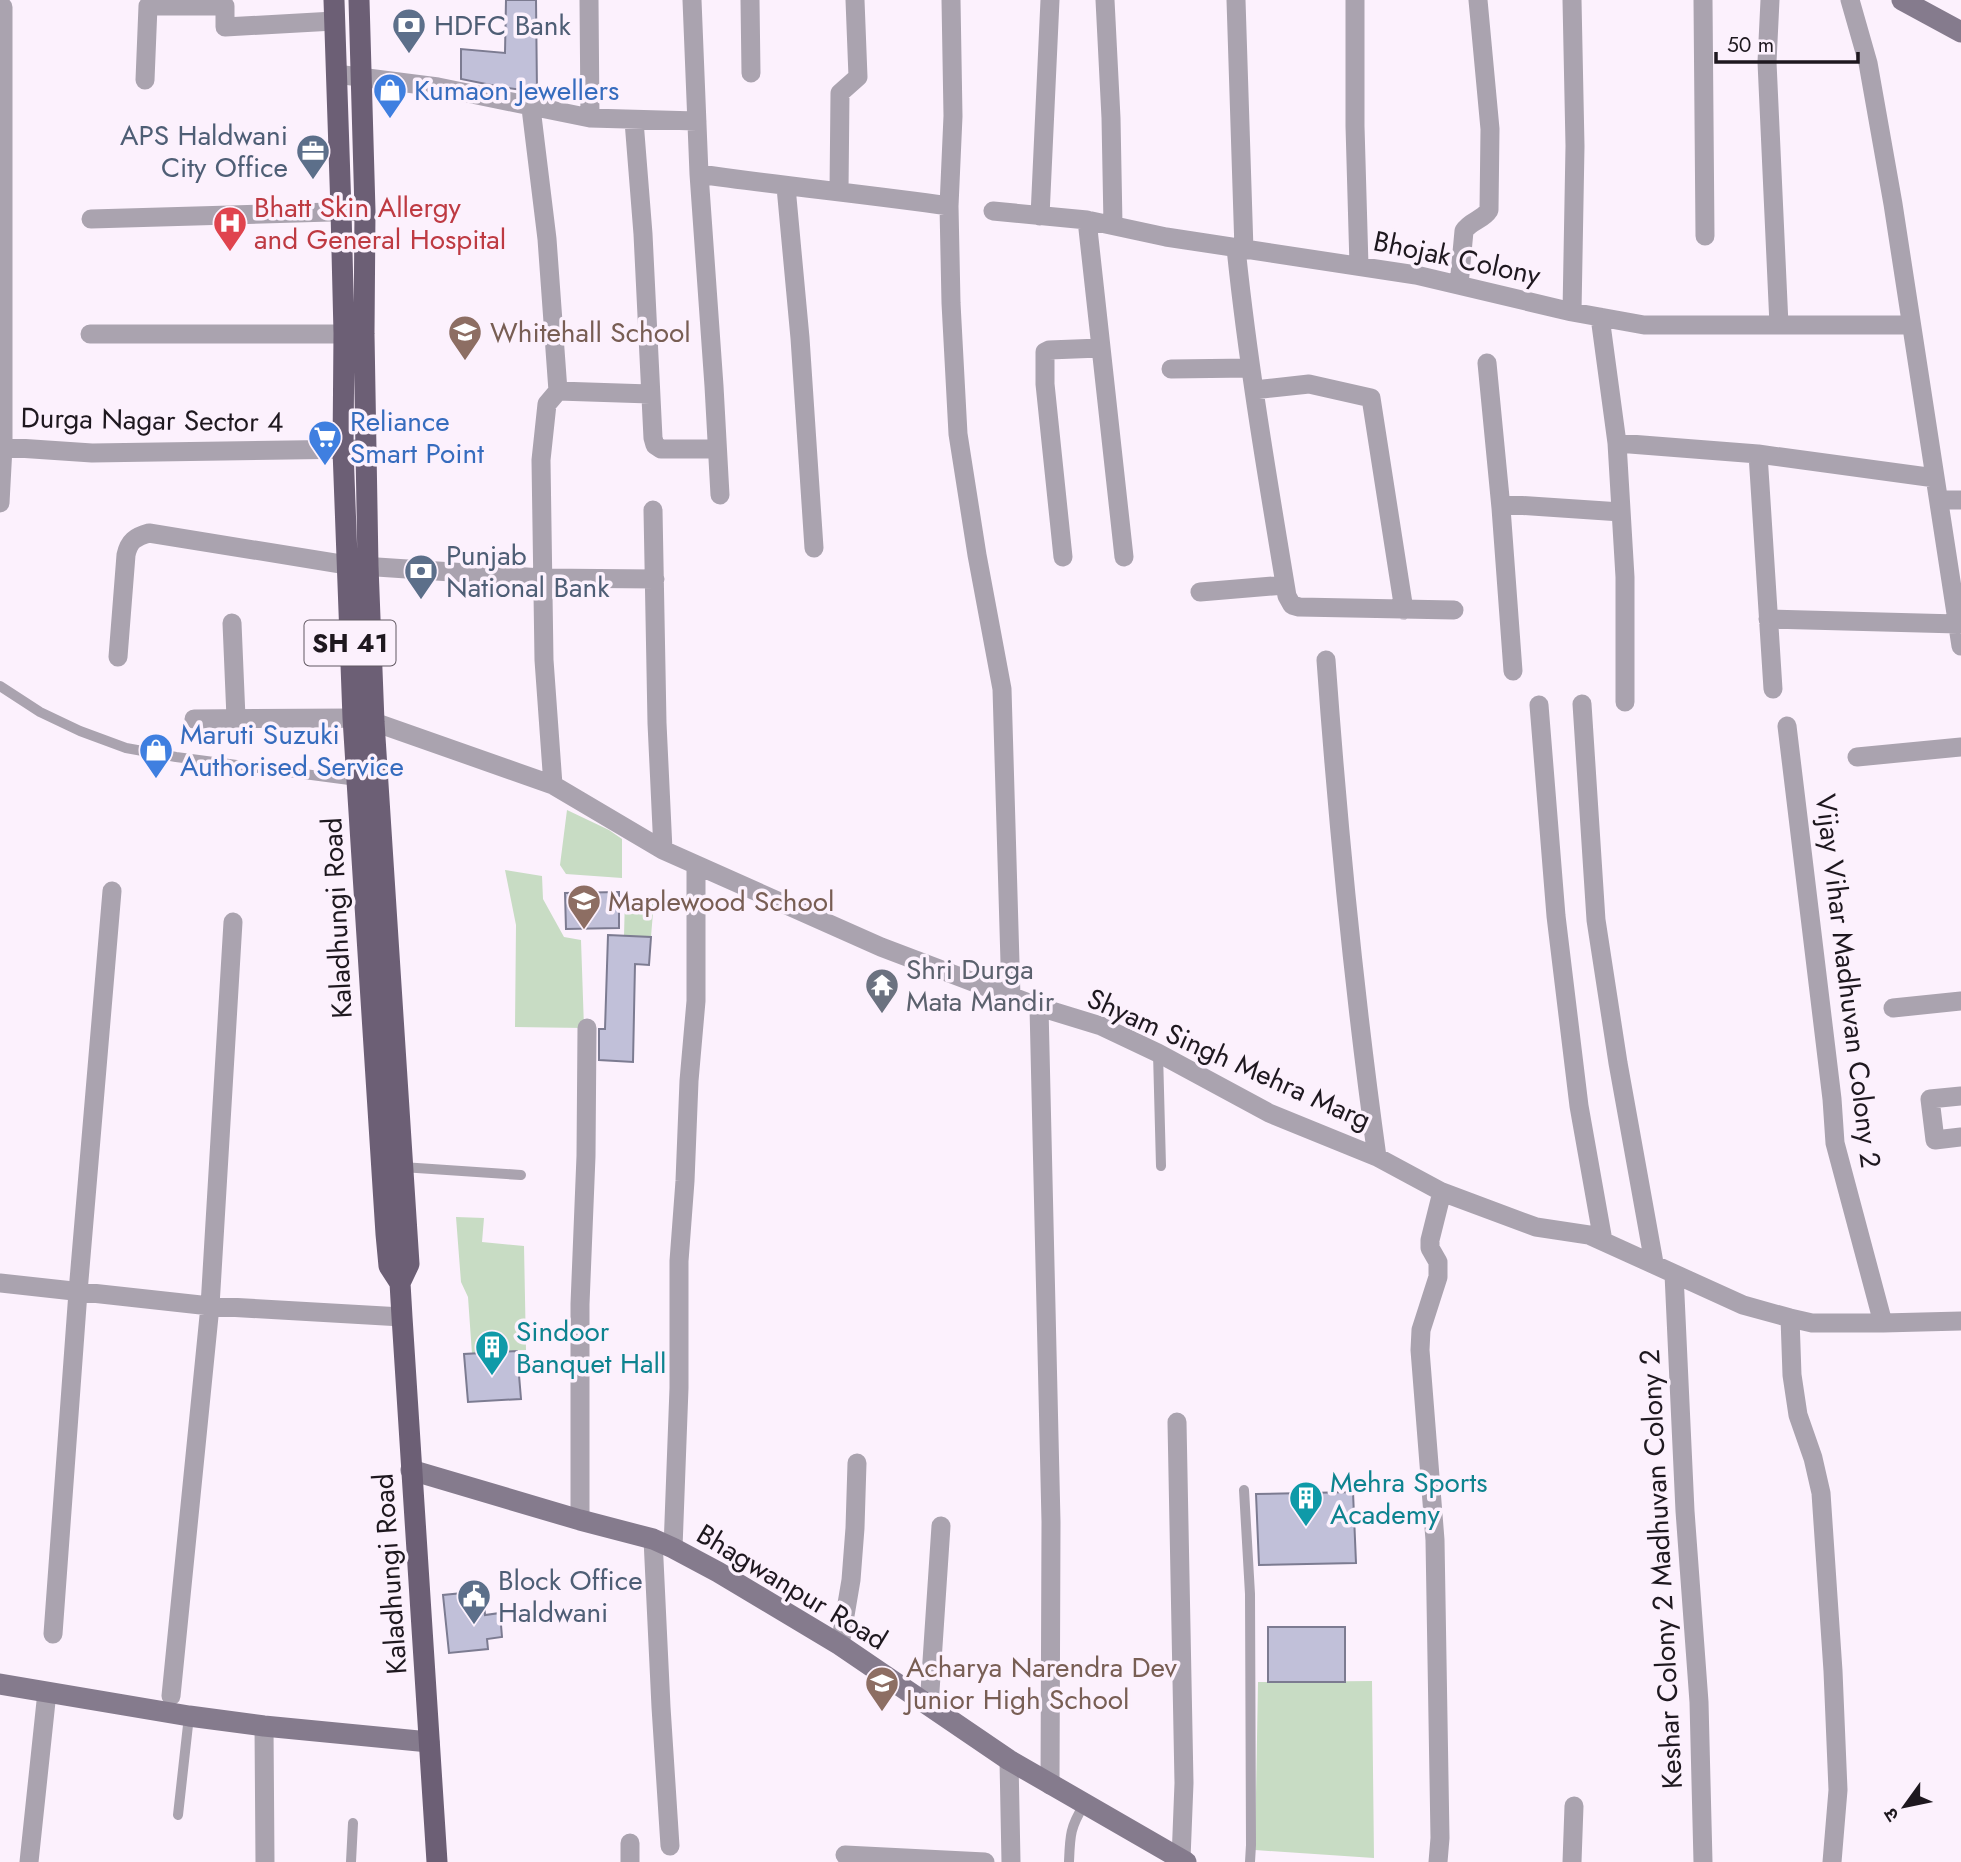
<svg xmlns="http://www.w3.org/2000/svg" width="1961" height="1862" viewBox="0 0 1961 1862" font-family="Jost,'Noto Sans Devanagari',sans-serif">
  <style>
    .green { fill: #c8dcc4 }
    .building { fill: #c1c0d9; stroke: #7c7b91; stroke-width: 2 }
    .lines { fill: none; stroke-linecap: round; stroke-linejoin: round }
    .lane { stroke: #aaa3af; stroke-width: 10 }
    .street { stroke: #aaa3af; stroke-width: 19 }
    .secondary { stroke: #857b8d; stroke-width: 21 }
    .primary { stroke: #6c5f75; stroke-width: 21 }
    .labels { text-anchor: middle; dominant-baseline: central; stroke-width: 7; stroke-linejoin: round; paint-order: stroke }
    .shield { fill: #fcf1fd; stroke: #615962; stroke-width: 2 }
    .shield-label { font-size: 26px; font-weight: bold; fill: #1e181f }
    .service-label { font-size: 28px; fill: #4e5e75; stroke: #fcf1fd; text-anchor: start }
    .shop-label { font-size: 28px; fill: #366cbe; stroke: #fcf1fd; text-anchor: start }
    .health-label { font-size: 28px; fill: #be3a42; stroke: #fcf1fd; text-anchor: start }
    .street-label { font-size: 28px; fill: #1e181f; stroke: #fcf1fd }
    .education-label { font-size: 28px; fill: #785e54; stroke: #fcf1fd; text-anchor: start }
    .worship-label { font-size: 28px; fill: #5b616d; stroke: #fcf1fd; text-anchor: start }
    .culture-label { font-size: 28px; fill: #0d838f; stroke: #fcf1fd; text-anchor: start }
  </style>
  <rect width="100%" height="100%" fill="#fcf1fd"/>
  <path class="green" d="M567,810L609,830L622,839V878L566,874L560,865Z
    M505,870L542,876L543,899L564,937L581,940L584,1028L515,1027L516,925Z
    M625,897L654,900L651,937L624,936Z
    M456,1217L484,1218L482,1242L524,1246L526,1350L472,1354L468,1297L461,1282Z
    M1372,1681L1374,1858L1255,1850L1258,1682Z"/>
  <path class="building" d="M506,0H536L537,92L501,87L461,79V49L505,53Z
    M619,892V928L566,929L565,893Z
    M608,935L651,937L649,965L635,964L633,1062L599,1060V1029H605Z
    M517,1351L521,1399L468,1402L464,1354Z
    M1353,1492L1356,1563L1259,1565L1256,1494Z
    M483,1591L485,1615L500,1613L502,1637L487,1639L488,1649L449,1653L443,1595Z
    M1268,1627H1345V1682H1268Z"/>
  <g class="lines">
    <path class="lane" d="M0,686L40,712L80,731L126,748L176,757L357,781
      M1158,1053L1161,1166
      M402,1167L521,1175
      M1244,1490L1250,1594L1251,1845L1250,1862
      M178,1815L189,1716
      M351,1862L353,1823
      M1069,1862C1070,1836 1070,1827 1084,1805"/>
    <path class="street" d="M589,0L590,118
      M692,0L699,174L714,386L720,495
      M750,0L751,73
      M951,0L953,116L949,206L951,303L958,434L977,555L1002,689L1011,997
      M1105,0L1111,118L1113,225
      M1236,0L1244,250
      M1355,0V126L1359,266
      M1703,0L1705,236
      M1770,0L1767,62L1779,325
      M1850,0L1868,63L1893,204L1961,646
      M336,74L438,87L590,118L697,121
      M145,80L148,6H225V27L334,21
      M531,108L547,239L558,391L547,404L541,460L544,660L553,785
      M634,121L643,234L653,438L655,445L661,449H717
      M699,174C782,186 865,194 949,206
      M786,187L800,338L814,548
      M839,191L840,93L858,77L855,0
      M993,211L1087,220L1166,237L1416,275L1572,312L1644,325H1911
      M1040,216L1050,0
      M91,219L365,211
      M1087,220L1124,557
      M1236,248C1248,365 1268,481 1287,596L1292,605L1299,607L1454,610
      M1459,285L1464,231C1470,221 1483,220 1489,210L1490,129L1478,0
      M1572,312L1575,146L1572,0
      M1600,317L1617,443L1625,577V702
      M90,334H358
      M1487,363L1501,508L1513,671
      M1171,369L1250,368
      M1254,390L1309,384L1371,398L1404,610
      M558,391L650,394
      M1617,443L1758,454L1935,478
      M3,447L92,453L358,449
      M1758,454L1773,689
      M1939,500H1961
      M0,503L3,447V7
      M1501,504L1621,512
      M653,510L657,723L663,850
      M1063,557L1045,384V352L1049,350L1100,348
      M1200,592L1285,585
      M1768,619L1958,624
      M232,623L236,718
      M118,657L126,555C129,541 135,537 149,533L347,565L542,578L655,579
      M1326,660C1338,827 1354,992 1377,1157
      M1582,704L1596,920L1618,1063L1654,1263
      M1539,705L1556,916L1579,1106L1603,1241
      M194,719L353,718L374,722L553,785L663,850L881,947L1039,1007L1101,1026L1158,1053L1269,1113L1377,1157L1442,1192L1536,1227L1589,1235L1743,1305L1790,1318L1812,1323H1883L1961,1321
      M1787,726L1832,1099L1835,1143L1883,1323
      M1857,757L1961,747
      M1039,1007L1051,1522L1050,1785
      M1893,1008L1961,1001
      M1961,1096L1930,1099L1935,1140L1961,1137
      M1674,1274L1685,1511L1699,1702L1703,1862
      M0,1283L210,1306L402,1317
      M1790,1318L1792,1375L1798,1415L1813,1458L1821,1493L1833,1671L1838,1790L1832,1862
      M1177,1422L1184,1783L1181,1859
      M580,1520V1304L586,1156L587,1028
      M653,1539L661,1707L670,1846
      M673,1548L679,1388V1261L685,1181L689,1081L696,1001V865
      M53,1634L78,1292L112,891
      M840,1645L851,1580L855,1528L857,1463
      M171,1696L210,1306L233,922
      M929,1706L941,1526
      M264,1726L265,1862
      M1009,1760L1011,1862
      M630,1843V1862
      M845,1855L985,1862
      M29,1862L47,1692
      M1438,1862L1440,1838L1435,1540L1420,1350L1421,1330L1438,1277V1262L1430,1248V1240L1442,1192
      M1572,1862L1574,1806"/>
    <path class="secondary" d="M1902,0L1961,32
      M411,1470L580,1520L653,1539L673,1548L718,1572L840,1645L1009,1760L1186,1862
      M0,1684L189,1716L264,1726L429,1742"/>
    <path class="primary" d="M334,0L341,211L344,333L343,450L353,718L386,1234L389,1266L400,1283
      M359,0L365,211L364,334L368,566L374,722L409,1264L400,1283L402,1317L437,1862"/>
  </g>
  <defs>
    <g id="bank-pin" transform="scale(1.75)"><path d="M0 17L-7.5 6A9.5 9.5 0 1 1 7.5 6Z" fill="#5c6f8a" stroke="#fcf1fd"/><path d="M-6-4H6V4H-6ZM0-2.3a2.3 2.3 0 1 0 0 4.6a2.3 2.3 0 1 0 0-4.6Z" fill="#fff"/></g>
    <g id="shop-pin" transform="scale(1.75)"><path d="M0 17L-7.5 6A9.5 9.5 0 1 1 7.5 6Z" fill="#3f7fe0" stroke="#fcf1fd"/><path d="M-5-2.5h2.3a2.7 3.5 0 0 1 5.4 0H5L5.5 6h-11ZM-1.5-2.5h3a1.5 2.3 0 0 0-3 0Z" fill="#fff"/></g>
    <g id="office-pin" transform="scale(1.75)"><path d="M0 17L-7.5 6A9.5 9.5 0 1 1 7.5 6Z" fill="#5c6f8a" stroke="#fcf1fd"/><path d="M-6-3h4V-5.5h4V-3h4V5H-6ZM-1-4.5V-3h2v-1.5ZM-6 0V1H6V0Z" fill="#fff"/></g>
    <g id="hospital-pin" transform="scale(1.75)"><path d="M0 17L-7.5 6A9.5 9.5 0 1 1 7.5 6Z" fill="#e0444e" stroke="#fcf1fd"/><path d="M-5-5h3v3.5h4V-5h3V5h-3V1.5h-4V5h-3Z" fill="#fff"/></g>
    <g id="school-pin" transform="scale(1.75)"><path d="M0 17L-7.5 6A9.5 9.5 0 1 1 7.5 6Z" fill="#8d6e63" stroke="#fcf1fd"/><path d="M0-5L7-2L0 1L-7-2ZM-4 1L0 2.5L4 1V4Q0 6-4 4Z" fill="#fff"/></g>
    <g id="supermarket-pin" transform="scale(1.75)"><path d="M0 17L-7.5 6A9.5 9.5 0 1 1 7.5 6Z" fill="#3f7fe0" stroke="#fcf1fd"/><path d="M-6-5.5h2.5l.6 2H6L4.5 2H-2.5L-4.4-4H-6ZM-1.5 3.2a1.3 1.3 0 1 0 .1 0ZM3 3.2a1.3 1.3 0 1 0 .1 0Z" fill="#fff"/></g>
    <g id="temple-pin" transform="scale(1.75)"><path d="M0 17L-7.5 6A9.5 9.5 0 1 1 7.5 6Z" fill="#6b7280" stroke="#fcf1fd"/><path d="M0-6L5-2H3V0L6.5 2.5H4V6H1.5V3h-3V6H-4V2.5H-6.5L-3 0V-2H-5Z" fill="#fff"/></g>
    <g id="building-pin" transform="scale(1.75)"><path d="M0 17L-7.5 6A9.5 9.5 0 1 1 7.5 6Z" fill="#0f9aa8" stroke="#fcf1fd"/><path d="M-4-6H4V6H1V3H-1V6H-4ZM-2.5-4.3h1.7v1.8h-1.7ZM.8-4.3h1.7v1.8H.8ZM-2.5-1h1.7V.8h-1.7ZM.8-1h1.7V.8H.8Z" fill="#fff"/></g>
    <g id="civic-pin" transform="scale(1.75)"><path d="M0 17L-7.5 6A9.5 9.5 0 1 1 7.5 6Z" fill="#5c6f8a" stroke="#fcf1fd"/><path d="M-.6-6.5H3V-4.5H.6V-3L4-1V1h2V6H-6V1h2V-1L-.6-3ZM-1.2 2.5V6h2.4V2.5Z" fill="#fff"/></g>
  </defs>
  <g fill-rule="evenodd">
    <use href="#bank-pin" x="409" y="25"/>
    <use href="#shop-pin" x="390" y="90"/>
    <use href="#office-pin" x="313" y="151"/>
    <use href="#hospital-pin" x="230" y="223"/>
    <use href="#school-pin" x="465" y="332"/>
    <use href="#supermarket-pin" x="325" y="437"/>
    <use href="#bank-pin" x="421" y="571"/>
    <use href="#shop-pin" x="156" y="750"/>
    <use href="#school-pin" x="584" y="901"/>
    <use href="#temple-pin" x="882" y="985"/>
    <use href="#building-pin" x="492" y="1347"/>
    <use href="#building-pin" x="1306" y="1498"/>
    <use href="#civic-pin" x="474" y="1596"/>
    <use href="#school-pin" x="882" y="1683"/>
  </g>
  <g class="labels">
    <rect class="shield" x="304.5" y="620.5" width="91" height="45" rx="5"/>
    <g class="shield-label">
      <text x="350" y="643">SH 41</text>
    </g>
    <g class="service-label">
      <text x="434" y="25">HDFC Bank</text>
      <text x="288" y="135" text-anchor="end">APS Haldwani<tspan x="288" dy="32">City Office</tspan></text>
      <text x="446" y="555">Punjab<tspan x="446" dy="32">National Bank</tspan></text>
      <text x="498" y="1580">Block Office<tspan x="498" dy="32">Haldwani</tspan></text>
    </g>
    <g class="shop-label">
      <text x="414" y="90">Kumaon Jewellers</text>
      <text x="350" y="421">Reliance<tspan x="350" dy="32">Smart Point</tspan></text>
      <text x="180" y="734">Maruti Suzuki<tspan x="180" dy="32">Authorised Service</tspan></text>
    </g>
    <g class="health-label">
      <text x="254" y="207">Bhatt Skin Allergy<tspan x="254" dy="32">and General Hospital</tspan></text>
    </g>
    <g class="street-label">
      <text transform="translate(1457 258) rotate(12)">Bhojak Colony</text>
      <text transform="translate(152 420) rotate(1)">Durga Nagar Sector 4</text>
      <text transform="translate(337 918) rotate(-93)">Kaladhungi Road</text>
      <text transform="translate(1848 981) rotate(83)">Vijay Vihar Madhuvan Colony 2</text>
      <text transform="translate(1229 1059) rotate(24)">Shyam Singh Mehra Marg</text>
      <text transform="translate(1661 1569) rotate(-93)">Keshar Colony 2 Madhuvan Colony 2</text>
      <text transform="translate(390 1574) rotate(-94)">Kaladhungi Road</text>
      <text transform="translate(792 1587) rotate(31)">Bhagwanpur Road</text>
    </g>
    <g class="education-label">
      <text x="490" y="332">Whitehall School</text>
      <text x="608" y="901">Maplewood School</text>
      <text x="906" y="1667">Acharya Narendra Dev<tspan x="906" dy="32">Junior High School</tspan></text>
    </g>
    <g class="worship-label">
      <text x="906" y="969">Shri Durga<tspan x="906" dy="32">Mata Mandir</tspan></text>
    </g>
    <g class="culture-label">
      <text x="516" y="1331">Sindoor<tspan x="516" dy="32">Banquet Hall</tspan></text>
      <text x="1330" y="1482">Mehra Sports<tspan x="1330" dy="32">Academy</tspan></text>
    </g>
  </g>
  <g transform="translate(1905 1806) rotate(237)" stroke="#fcf1fd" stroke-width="5" paint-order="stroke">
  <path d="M0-5L12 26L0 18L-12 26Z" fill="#1e181f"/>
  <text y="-10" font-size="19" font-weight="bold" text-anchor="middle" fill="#1e181f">उ</text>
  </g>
  <path d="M1716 52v10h142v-10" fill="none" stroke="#1e181f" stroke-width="3.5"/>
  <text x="1727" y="52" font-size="21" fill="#1e181f" stroke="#fcf1fd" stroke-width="5" paint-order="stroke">50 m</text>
</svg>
